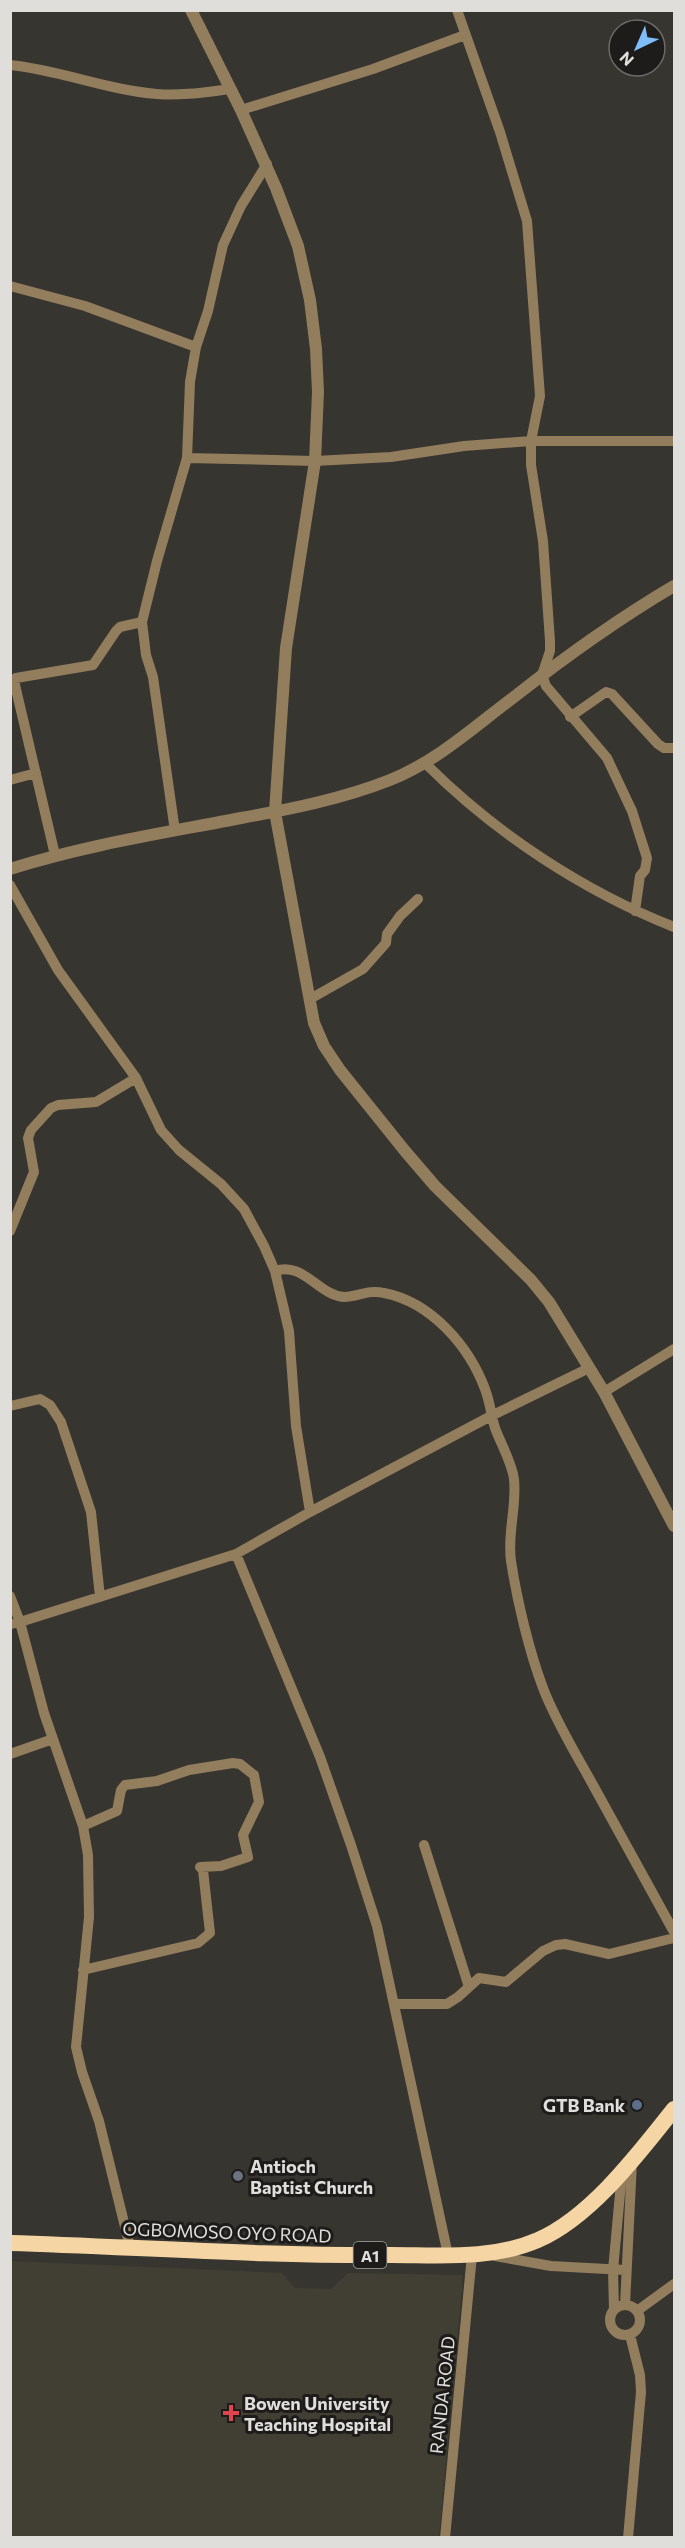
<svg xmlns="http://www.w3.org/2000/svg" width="685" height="2548" viewBox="0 0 685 2548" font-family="Commissioner,sans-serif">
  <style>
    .built { fill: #413f34 }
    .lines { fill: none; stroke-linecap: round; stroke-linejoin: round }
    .minor { stroke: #927d5d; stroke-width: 10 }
    .tertiary { stroke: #927d5d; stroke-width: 12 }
    .trunk { stroke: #f5d5a4; stroke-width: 16 }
    .service-dot { fill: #5c6f8a; stroke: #1d1c1a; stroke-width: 2 }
    .worship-dot { fill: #6b7280; stroke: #1d1c1a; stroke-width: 2 }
    .health-dot { fill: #e0444e; stroke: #1d1c1a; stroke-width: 2 }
    .labels { text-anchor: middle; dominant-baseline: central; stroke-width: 6; stroke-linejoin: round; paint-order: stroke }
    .shield { fill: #1d1c1a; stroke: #a5a4a0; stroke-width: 1.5 }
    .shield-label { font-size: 16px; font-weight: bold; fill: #dfdeda }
    .poi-label { font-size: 18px; font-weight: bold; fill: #dfdeda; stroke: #1d1c1a; text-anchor: start }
    .street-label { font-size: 18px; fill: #dfdeda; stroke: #1d1c1a }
  </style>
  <rect width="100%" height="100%" fill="#36352f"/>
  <path class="built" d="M11,2261L282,2273L295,2288L331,2289L348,2273L462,2275V2289L439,2537H11Z"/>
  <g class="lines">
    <path class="minor" d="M457,10L500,132L527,221L540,396L531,441V465L543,541L550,641V651L542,675L546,686L607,758L632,811L639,833L647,858L645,870L640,876L635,911
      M10,65C60,70 107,90 157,94C182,96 206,92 231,89
      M241,110L373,69L465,35
      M10,286L85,306L196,347
      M187,458L315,461L391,457L464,446L531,441H674
      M570,717L606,692L612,694L658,744L664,748H674
      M426,764C495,833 583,891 674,927
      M10,780L36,773
      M175,831L153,677L146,655L142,622L157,561L187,458L190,382L196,347L208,311L223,245L241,206L267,164
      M55,855L15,685L16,678L93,665L116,631L120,627L142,622
      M10,885L58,970L136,1078L161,1130L179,1150L221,1184L244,1209L264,1246L275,1271L289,1331L296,1426L310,1512
      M310,999L363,969L386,943L387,934L400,916L418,899
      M10,1231L34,1172L28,1138L31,1130L51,1108L58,1105L96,1102L136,1078
      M275,1271C303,1261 318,1295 344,1297C358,1297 368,1289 384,1293C431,1302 469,1346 485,1389C490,1402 491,1415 495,1428C501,1444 512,1463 514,1479C517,1507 507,1533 511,1561C517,1600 529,1651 543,1688C556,1722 576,1754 593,1785C620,1834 647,1883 674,1932
      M604,1392L674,1349
      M10,1406L40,1399L50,1405L61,1422L91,1512L100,1597
      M236,1554L320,1757L351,1845L377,1926L448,2255
      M10,1596L20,1622L236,1554L310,1512L491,1416L589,1368
      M10,1624L20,1622L44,1713L83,1826L88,1855L89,1917L76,2047L82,2072L99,2121L130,2247
      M10,1754L53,1739
      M424,1845L469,1987
      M83,1970L198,1943L210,1933L203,1870L200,1867L221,1866L248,1857L243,1835L259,1802L254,1775L240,1764L233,1763L189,1770L157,1781L125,1785L121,1790L117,1811L83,1826
      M394,2004H447L458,1997L479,1978L506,1982L543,1951L556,1945L565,1944L609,1954L674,1938
      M495,2256L551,2266L625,2270
      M610 2320a15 15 0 1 1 30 0a15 15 0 1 1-30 0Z
      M625,2305L632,2162
      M614,2310L613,2270L622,2172
      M637,2311L674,2284
      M445,2538L472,2255
      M628,2538L641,2392L640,2375L630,2335"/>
    <path class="tertiary" d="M191,10L241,110L276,188L298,246L310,300L316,349L318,392L315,461L286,648L275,812L314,1023L324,1046L340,1070L405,1151L435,1186L531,1280L549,1302L604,1392L674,1526
      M10,869C86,845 164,833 241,818C291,809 342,799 390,780C436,762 474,727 514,697C565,657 618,619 674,586"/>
    <path class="trunk" d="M10,2243C137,2247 264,2256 391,2255C440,2255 492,2260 538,2240C591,2217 639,2153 674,2109"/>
  </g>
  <circle class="service-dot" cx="637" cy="2105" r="6"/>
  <circle class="worship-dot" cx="238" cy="2176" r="6"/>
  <path class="health-dot" d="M228 2404h6v6h6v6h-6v6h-6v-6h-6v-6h6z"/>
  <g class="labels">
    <rect class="shield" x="353.5" y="2242" width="33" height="26" rx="4.5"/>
    <g class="shield-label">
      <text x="370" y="2255">A1</text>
    </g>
    <g class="poi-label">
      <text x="625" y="2105" text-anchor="end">GTB Bank</text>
      <text x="250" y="2166">Antioch<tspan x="250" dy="21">Baptist Church</tspan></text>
      <text x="244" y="2403">Bowen University<tspan x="244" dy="21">Teaching Hospital</tspan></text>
    </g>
    <g class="street-label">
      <text transform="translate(227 2232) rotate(2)">OGBOMOSO OYO ROAD</text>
      <text transform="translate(442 2395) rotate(-84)">RANDA ROAD</text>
    </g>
  </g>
  <rect width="685" height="2548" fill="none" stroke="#dfdeda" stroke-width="24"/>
  <g transform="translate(637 48) rotate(224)"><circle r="28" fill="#1d1c1a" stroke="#6b6a67" stroke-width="1.5"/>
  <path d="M0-4.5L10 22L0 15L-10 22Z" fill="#7fbdfa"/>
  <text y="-9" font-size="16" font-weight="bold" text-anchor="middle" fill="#dfdeda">N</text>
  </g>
</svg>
